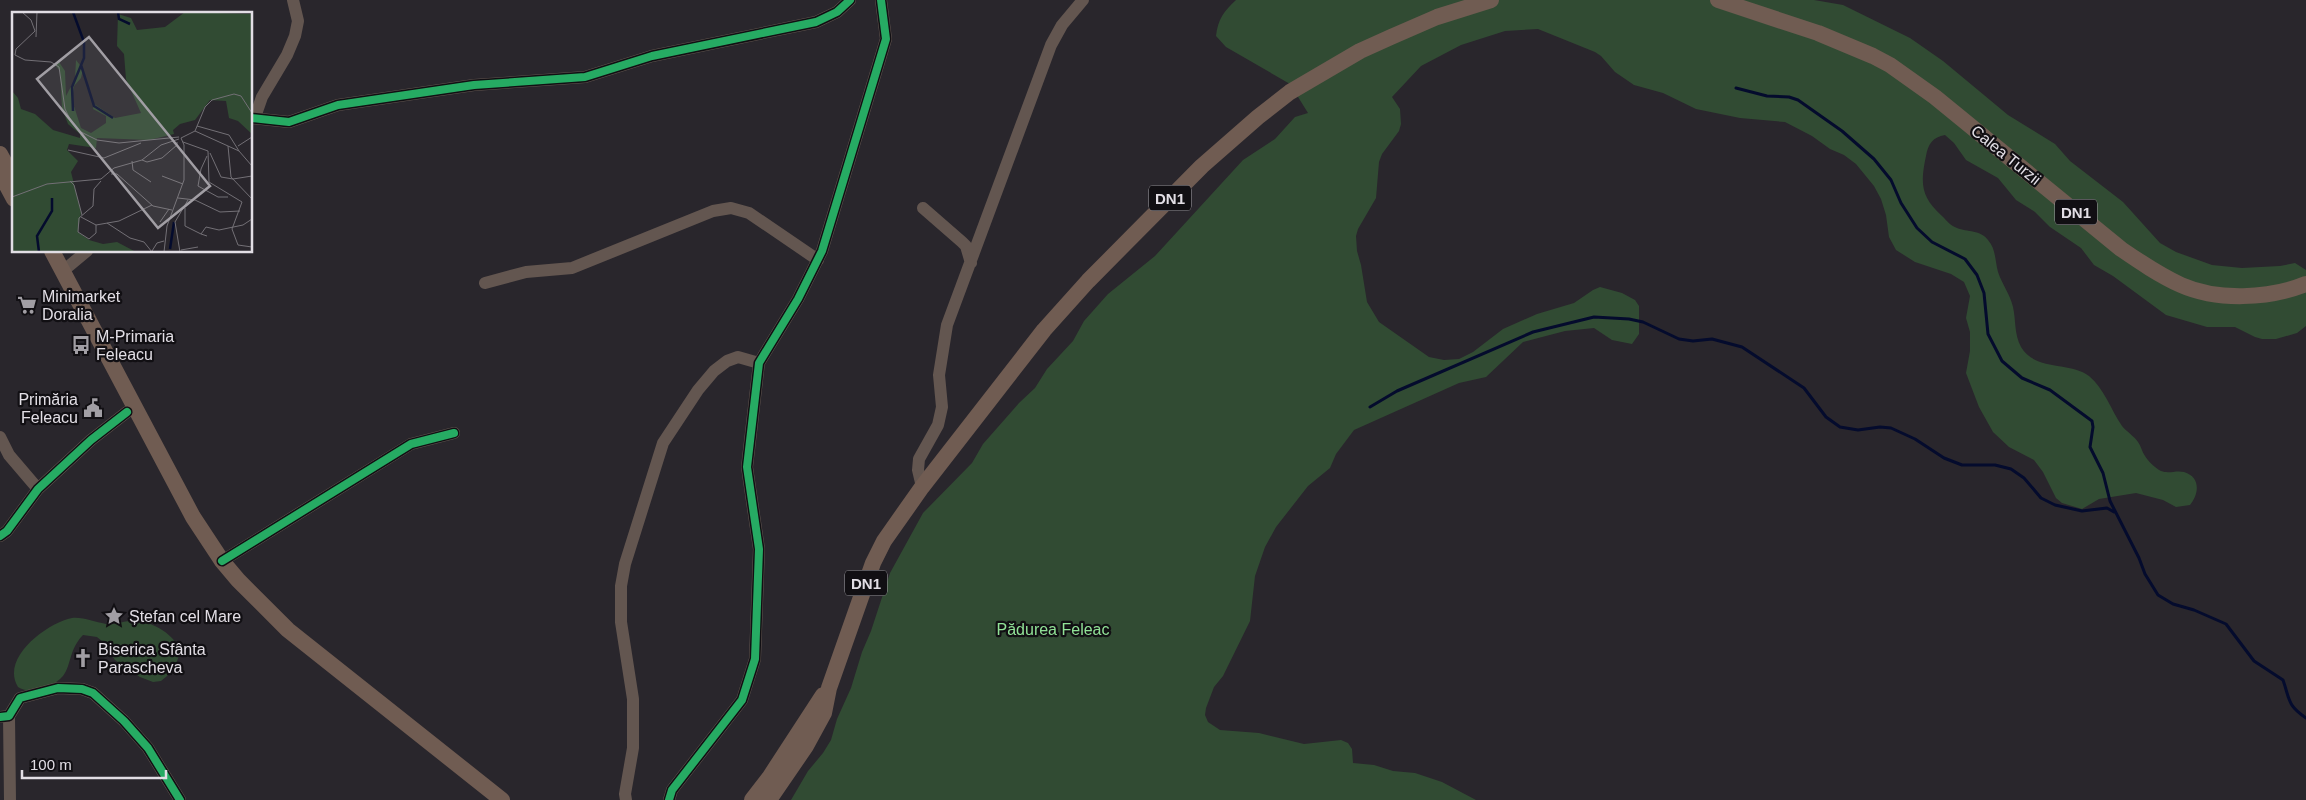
<svg xmlns="http://www.w3.org/2000/svg" width="2306" height="800" viewBox="0 0 2306 800" font-family="Arial,sans-serif">
  <style>
    .green { fill: #314b33 }
    .lines { fill: none; stroke-linecap: round; stroke-linejoin: round }
    .stream { stroke: #040b2d; stroke-width: 3 }
    .minor { stroke: #635650; stroke-width: 12 }
    .major { stroke: #705c52; stroke-width: 16 }
    .cycleway-casing { stroke: #110f13; stroke-width: 11 }
    .cycleway { stroke: #26ab63; stroke-width: 8 }
    .labels { text-anchor: middle; dominant-baseline: central; stroke-width: 4.5; stroke-linejoin: round; paint-order: stroke }
    .shield { fill: #110f13; stroke: #a3a0a6; stroke-width: 1 }
    .shield-label { font-size: 15px; font-weight: bold; fill: #e2dee5 }
    .street-label { font-size: 16px; fill: #e2dee5; stroke: #110f13 }
    .poi-label { font-size: 16px; fill: #e2dee5; stroke: #110f13; text-anchor: start }
    .park-label { font-size: 16px; fill: #91e297; stroke: #110f13 }
    .inset-river { fill: none; stroke: #040b2d; stroke-width: 2.5 }
    .inset-road { fill: none; stroke: #737076; stroke-width: 1 }
    .view { fill: #a19ea4; fill-opacity: 0.15; stroke: #a19ea4; stroke-width: 2.5 }
    .inset-edge { fill: none; stroke: #e2dee5; stroke-width: 2.5 }
  </style>
  <rect width="100%" height="100%" fill="#29262c"/>
  <path class="green" d="M1236,0H1814L1843,5L1910,38L1943,61L2008,115L2055,144L2070,161L2123,202L2160,243L2176,252L2212,265L2242,268L2280,266L2295,263L2306,270V326L2297,333L2276,339H2262L2255,337L2235,327H2207L2166,315L2113,276L2094,265L2081,248L2050,227L2035,212L2016,200L1998,178L1966,160L1954,143L1945,135C1933,137 1928,144 1926,156C1920,184 1921,197 1942,216C1947,221 1951,226 1957,228C1967,232 1981,230 1988,240C1996,249 1995,261 1998,272C2002,284 2010,294 2013,307C2016,320 2014,334 2021,347C2036,372 2070,361 2089,376C2104,388 2111,410 2122,426C2127,432 2134,436 2138,442C2141,446 2142,452 2145,456C2148,461 2155,468 2161,471C2169,474 2176,470 2184,472C2201,477 2199,494 2190,505L2176,507L2163,500L2136,493L2099,499L2082,509L2062,503L2056,498L2043,472L2034,460L2009,447L1993,432L1979,407L1966,373L1970,351V332L1966,318L1970,296L1964,282L1951,274L1915,262L1896,250L1889,237L1886,215L1881,199L1874,186L1856,164L1844,155L1830,149L1812,136L1785,122L1740,118L1696,109L1663,93L1634,85L1615,72L1601,56L1595,52L1538,29L1505,31L1461,45L1421,66L1392,97L1400,109L1401,124L1399,131L1382,154L1379,162L1376,198L1358,229L1356,236L1357,251L1361,265L1367,302L1379,322L1429,357L1444,360L1459,359L1473,352L1503,329L1537,314L1574,303L1593,290L1600,287L1622,293L1635,300L1639,306V334L1632,344L1612,340L1594,328L1565,331L1523,342L1486,377L1459,383L1354,430L1336,454L1330,468L1308,486L1276,527L1265,547L1255,576L1250,621L1223,676L1214,687L1206,708L1205,715L1208,722L1220,730L1259,733L1304,744L1341,740L1348,743L1352,749L1353,763L1374,765L1393,771L1415,773L1442,782L1476,800H791L808,771L823,753L831,740L837,719L851,688L862,652L871,631L890,573L923,513L972,463L983,444L1019,403L1035,388L1047,369L1073,341L1084,321L1108,294L1155,256L1243,160L1275,139L1295,117L1308,113L1290,84L1226,47L1216,36C1218,19 1224,11 1236,0Z
    M72,618C84,617 94,622 106,624C114,625 121,622 129,621C151,620 170,631 181,650L176,664L167,676L161,681L153,682L140,677L115,660L103,642L97,637L83,635C62,657 78,679 41,688C33,690 26,692 18,687C0,658 47,623 72,618Z"/>
  <g class="lines">
    <path class="stream" d="M1736,88L1767,96L1789,97L1798,100L1842,131L1874,159L1891,180L1901,203L1917,228L1932,242L1965,259L1977,275L1984,293L1988,334L2002,361L2022,378L2050,390L2092,421L2093,427L2090,447L2103,473L2110,501L2139,558L2145,574L2158,595L2173,604L2194,610L2226,624L2254,661L2283,680C2290,700 2287,705 2306,718
      M1370,407L1397,391L1533,332L1594,317L1629,319L1643,322L1679,339L1693,341L1712,339L1742,347L1804,388L1826,417L1840,427L1858,430L1880,427L1891,428L1915,439L1944,458L1962,465H1995L2011,469L2024,478L2041,498L2055,505L2082,511L2107,508L2114,512"/>
    <path class="minor" d="M255,117L262,97L287,55L295,36L298,21L293,0
      M251,118L289,122L338,105L474,85L585,77L652,56L816,22L837,12L850,0
      M923,208L962,242L966,246L971,263
      M63,271L87,251
      M485,283L526,272L572,268L713,211L731,208L749,213L818,260
      M0,437L9,455L38,489
      M922,487L918,470L919,459L938,425L942,407L939,375L947,325L1051,45L1062,25L1083,0
      M0,536L7,531L38,489L91,440L127,412
      M222,561L411,444L454,433
      M9,716L10,800
      M0,717L9,716L20,698L58,688L82,689L93,693L124,721L148,748L180,800
      M626,800L625,794L633,748V699L621,622V586L625,564L663,443L698,390L714,371L727,361L738,357L759,363
      M669,800L672,790L742,700L755,659L759,549L747,467L759,363L798,299L822,251L886,39L881,0"/>
    <path class="major" d="M1718,0L1818,33L1873,56L1890,65L1935,97L2121,249C2140,262 2159,275 2181,285C2217,301 2269,299 2306,284
      M0,154L14,180
      M0,173L14,199
      M52,251L193,517L222,561L238,580L288,630L502,800
      M752,800L769,778L823,695
      M769,800L806,746L824,713L829,688L873,563L884,541L922,487L1044,330L1088,281L1202,166L1258,117L1290,92L1360,51L1391,37L1437,17L1491,0"/>
    <g class="cycleway-casing">
      <path id="cycleway" d="M251,118L289,122L338,105L474,85L585,77L652,56L816,22L837,12L850,0
        M0,536L7,531L38,489L91,440L127,412
        M222,561L411,444L454,433
        M0,717L9,716L20,698L58,688L82,689L93,693L124,721L148,748L180,800
        M669,800L672,790L742,700L755,659L759,549L747,467L759,363L798,299L822,251L886,39L881,0"/>
    </g>
    <use href="#cycleway" class="cycleway"/>
  </g>
  <defs>
    <g id="supermarket-bare" transform="scale(1.5)"><path d="M-6-5.5h2.5l.6 2H6L4.5 2H-2.5L-4.4-4H-6ZM-1.5 3.2a1.3 1.3 0 1 0 .1 0ZM3 3.2a1.3 1.3 0 1 0 .1 0Z" fill="#a19ea4" stroke="#110f13" stroke-width="2.5" paint-order="stroke"/></g>
    <g id="bus-bare" transform="scale(1.5)"><path d="M-5-6H5V4H4V6H2V4H-2V6H-4V4H-5ZM-3.5-4V0h7V-4ZM-3.5 1.2v1.5H-2V1.2ZM2 1.2v1.5H3.5V1.2Z" fill="#a19ea4" stroke="#110f13" stroke-width="2.5" paint-order="stroke"/></g>
    <g id="civic-bare" transform="scale(1.5)"><path d="M-.6-6.5H3V-4.5H.6V-3L4-1V1h2V6H-6V1h2V-1L-.6-3ZM-1.2 2.5V6h2.4V2.5Z" fill="#a19ea4" stroke="#110f13" stroke-width="2.5" paint-order="stroke"/></g>
    <g id="sight-bare" transform="scale(1.5)"><path d="M0-6L1.8-2.2L6-1.7L2.9 1.2L3.7 5.4L0 3.3L-3.7 5.4L-2.9 1.2L-6-1.7L-1.8-2.2Z" fill="#a19ea4" stroke="#110f13" stroke-width="2.5" paint-order="stroke"/></g>
    <g id="church-bare" transform="scale(1.5)"><path d="M-1.2-6h2.4v3.5h3.3v2.4h-3.3V6h-2.4V-.1h-3.3v-2.4h3.3Z" fill="#a19ea4" stroke="#110f13" stroke-width="2.5" paint-order="stroke"/></g>
  </defs>
  <g fill-rule="evenodd">
    <use href="#supermarket-bare" x="27" y="305"/>
    <use href="#bus-bare" x="81" y="345"/>
    <use href="#civic-bare" x="93" y="408"/>
    <use href="#sight-bare" x="114" y="616"/>
    <use href="#church-bare" x="83" y="658"/>
  </g>
  <g class="labels">
    <g class="shield">
      <rect x="1149" y="185.5" width="42" height="25" rx="4"/>
      <rect x="2055" y="199.5" width="42" height="25" rx="4"/>
      <rect x="845" y="570.5" width="42" height="25" rx="4"/>
    </g>
    <g class="shield-label">
      <text x="1170" y="198">DN1</text>
      <text x="2076" y="212">DN1</text>
      <text x="866" y="583">DN1</text>
    </g>
    <g class="street-label">
      <text transform="translate(2006 155) rotate(39)">Calea Turzii</text>
    </g>
    <g class="poi-label">
      <text x="42" y="296">Minimarket<tspan x="42" dy="18">Doralia</tspan></text>
      <text x="96" y="336">M-Primaria<tspan x="96" dy="18">Feleacu</tspan></text>
      <text x="78" y="399" text-anchor="end">Primăria<tspan x="78" dy="18">Feleacu</tspan></text>
      <text x="129" y="616">Ștefan cel Mare</text>
      <text x="98" y="649">Biserica Sfânta<tspan x="98" dy="18">Parascheva</tspan></text>
    </g>
    <g class="park-label">
      <text x="1053" y="629">Pădurea Feleac</text>
    </g>
  </g>
  <g transform="translate(12 12)">
    <rect width="240" height="240" fill="#29262c"/>
    <path d="M173,0L240,2V122L226,109L217,106L214,89L198,88L183,108L168,112L161,118L162,122L137,128L85,126L84,136L57,132L55,138L66,149L59,160L69,200L66,220L77,228L91,232L105,230L124,240H0V79L6,86L9,97L23,102L41,118L68,126V122L56,112L50,96L48,59L43,53L47,50L53,59L54,84L63,67L64,48L71,57L69,66L62,74L60,88L69,116L79,121L94,111V104L81,97L82,92L103,106L129,101L114,67L112,42L105,34L106,2L119,6L125,18L153,15Z" fill="#314b33"/>
    <path class="inset-river" d="M106,0L107,7L118,12M69,53L82,94L101,106M61,99L60,75L72,46V30L61,0M158,237L162,210M27,240L25,224L40,199V186"/>
    <path class="inset-road" d="M10,0L19,8L23,19L4,37L3,43L13,48L39,50L47,55L53,97L60,111L69,120L85,128L107,131L167,125M24,25L25,0M185,114L217,123L227,139M183,119L193,95L200,88L222,82L229,84L240,101M169,126L183,119L227,139L240,154M171,130L196,139L197,170L230,190L220,217L226,233L240,235M216,134L219,165L240,187M226,134L240,125M56,138L92,146L129,131M198,141L209,165L221,167L240,164M195,144L189,157L186,174L206,185H216M130,148L135,150L150,146L165,133V130M120,149L121,158L139,170M99,162H105L141,194L160,198M150,164L171,172M58,169L62,173L70,203M0,185L35,172L89,167L102,156L130,148L149,133L167,127M166,186L183,188L208,200L228,199M173,196V214L189,222M69,205L84,213L107,209L140,193M148,210L157,197M95,211L118,226L132,230L140,240M84,213V221L77,227L66,220L67,206L81,194L82,177L89,169M195,224L189,222L194,215L207,218L231,213L240,207M169,238L186,235M140,239L145,231L152,229M152,240L155,214L172,168V133L169,126M168,240L163,210L176,188"/>
    <path class="view" d="M77,25L198,174L146,216L25,67Z"/>
    <rect width="240" height="240" class="inset-edge"/>
  </g>
  <path d="M22 770v8h144v-8" fill="none" stroke="#e2dee5" stroke-width="2.5"/>
  <text x="30" y="770" font-size="15" fill="#e2dee5" stroke="#110f13" stroke-width="4" paint-order="stroke">100 m</text>
</svg>
